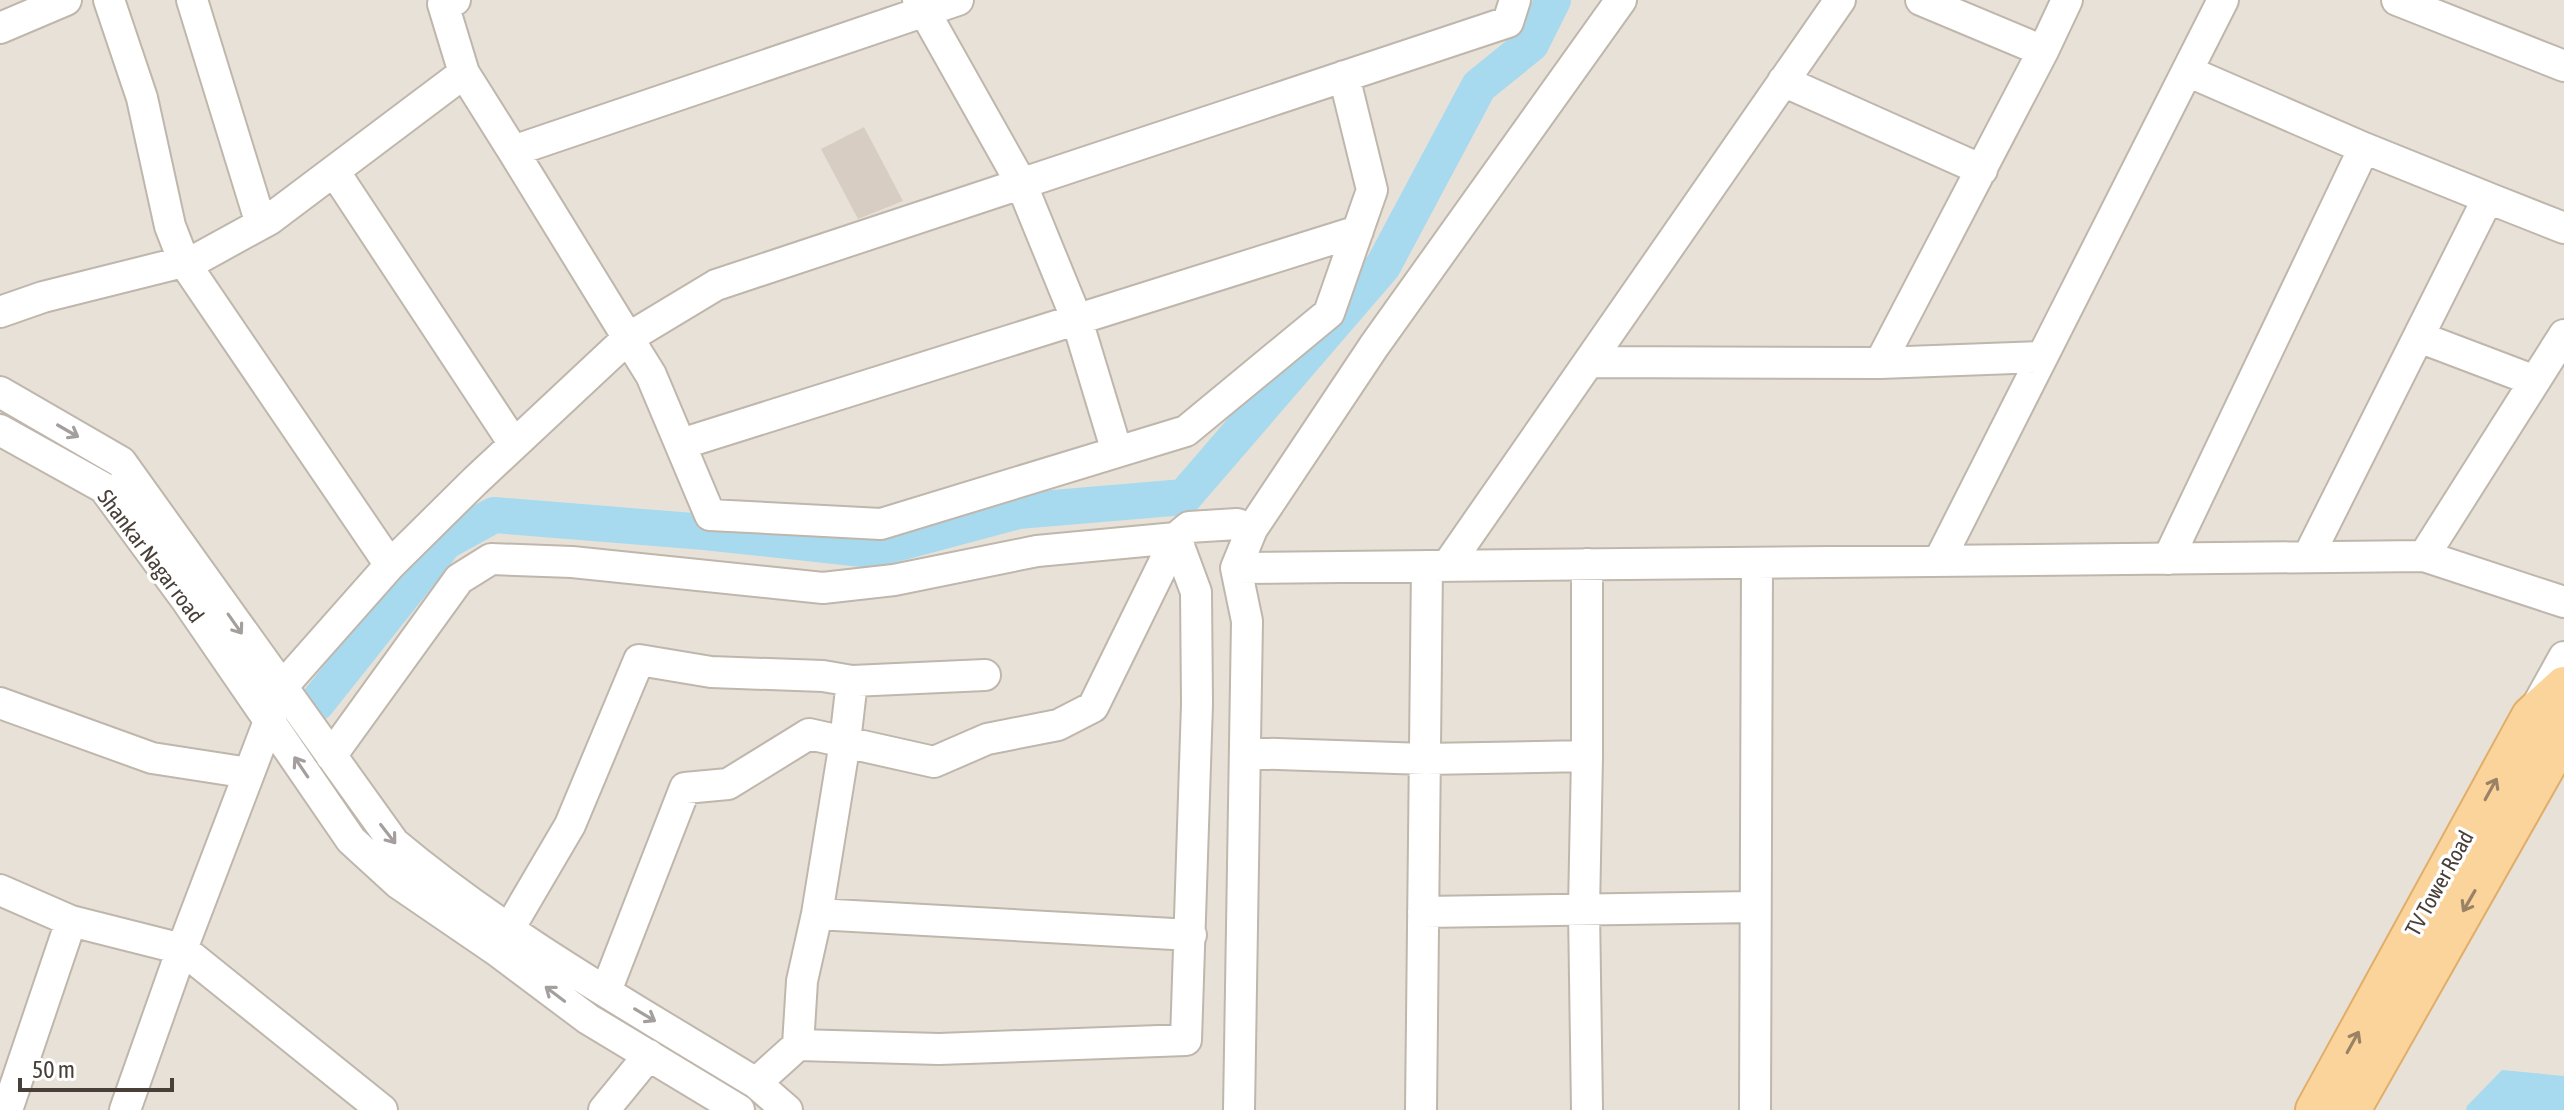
<svg xmlns="http://www.w3.org/2000/svg" width="2564" height="1110" viewBox="0 0 2564 1110" font-family="'Asap Condensed',sans-serif">
  <style>
    .residential { fill: #e8e1d7 }
    .water { fill: #a7daef }
    .lines { fill: none; stroke-linecap: round; stroke-linejoin: round }
    .river { stroke: #a7daef; stroke-width: 36 }
    .building { fill: #d8cdc2 }
    .minor-casing { stroke: #bfb6ac; stroke-width: 34 }
    .major-casing { stroke: #e1ae6a; stroke-width: 42 }
    .minor { stroke: #fff; stroke-width: 30 }
    .major { stroke: #fbd49b; stroke-width: 38 }
    .oneway { stroke: #a49f9c }
    .oneway2 { stroke: #998265 }
    .labels { text-anchor: middle; dominant-baseline: central; stroke-width: 7; stroke-linejoin: round; paint-order: stroke }
    .street-label { font-size: 22px; fill: #483f38; stroke: #fff }
  </style>
  <rect width="100%" height="100%" fill="#f4efe9"/>
  <path class="residential" d="M0,0H2564V1110H0Z"/>
  <path class="water" d="M2502,1070L2564,1076V1110H2466L2467,1106Z"/>
  <g class="lines">
    <path class="river" d="M317,703L445,542L494,515L705,532L872,550L1018,511L1184,497L1383,266L1479,86L1531,44L1553,0"/>
  </g>
  <path class="building" d="M864,127L903,201L858,219L821,149Z"/>
  <g class="lines">
    <g class="minor-casing">
      <path id="minor" d="M109,0L142,98L170,226L184,262L390,565
        M192,0L261,224
        M455,0L443,4L464,73
        M918,0L1021,183L1077,320L1117,452
        M1921,0L2043,51L1880,363L2042,357
        M2397,0L2564,66
        M0,28L66,0
        M2043,51L2067,0
        M1783,81L1982,170
        M513,151L628,338L716,285L1508,22L1515,0
        M334,171L514,444
        M2488,198L2564,228
        M0,312L43,297L199,258L270,219L464,73L513,151L958,0
        M2419,337L2535,381
        M1589,362L1880,363
        M0,392L121,462L394,843C505,936 633,1008 756,1083L787,1110
        M0,430L104,488L185,598L351,840L398,883L496,950L588,1019L739,1110
        M681,444L1358,231
        M2424,556L2564,335
        M2308,557L2488,198L2364,148
        M2168,559L2364,148L2187,71
        M1939,561L2223,0
        M1447,566L1840,0
        M1236,568L2424,556L2564,602
        M852,681L985,675
        M0,703L152,758L249,773
        M2538,704L2564,657
        M1245,753L1425,759L1587,756V564
        M331,756L459,579L491,559L572,562L823,588L894,580L1037,551L1176,538L1189,527L1237,524L1252,529
        M1587,756L1584,910L1587,1110
        M0,890L71,921L182,949L382,1110
        M1423,912L1755,907
        M817,914L1191,935
        M509,929L570,825L639,660L711,672L823,676L852,681L845,742L817,914L802,981L798,1045
        M606,991L685,788L728,784L809,734L934,762L987,739L1058,725L1093,707L1176,538L1196,592L1197,704L1186,1040L939,1049L798,1045L756,1083
        M7,1110L71,921
        M125,1110L182,949L282,687L390,565L475,481L628,338L651,375L710,515L881,524L1186,431L1329,313L1372,190L1344,76
        M604,1110L649,1055
        M1239,1110L1247,621L1236,568L1252,529L1374,346L1621,0
        M1421,1110L1427,566
        M1755,1110L1757,563"/>
    </g>
    <g class="major-casing">
      <path id="major" d="M2315,1110L2531,716L2564,686
        M2351,1110L2563,736L2564,729"/>
    </g>
    <use href="#minor" class="minor"/>
    <use href="#major" class="major"/>
  </g>
  <defs><path id="oneway-shaft" d="M-6 0H5M1.5-3L5.5 0L1.5 3" fill="none" stroke-width="1.6" stroke-linecap="round" stroke-linejoin="round" transform="scale(2)"/></defs>
  <g class="oneway">
    <use href="#oneway-shaft" transform="translate(68 431) rotate(30)"/>
    <use href="#oneway-shaft" transform="translate(235 624) rotate(55)"/>
    <use href="#oneway-shaft" transform="translate(301 767) rotate(-124)"/>
    <use href="#oneway-shaft" transform="translate(388 834) rotate(52)"/>
    <use href="#oneway-shaft" transform="translate(555 994) rotate(-143)"/>
    <use href="#oneway-shaft" transform="translate(645 1015) rotate(31)"/>
  </g>
  <g class="oneway2">
    <use href="#oneway-shaft" transform="translate(2491 789) rotate(-61)"/>
    <use href="#oneway-shaft" transform="translate(2469 901) rotate(120)"/>
    <use href="#oneway-shaft" transform="translate(2353 1042) rotate(-61)"/>
  </g>
  <g class="labels">
    <g class="street-label">
      <text transform="translate(151 556) rotate(53)">Shankar Nagar road</text>
      <text transform="translate(2439 883) rotate(-61)">TV Tower Road</text>
    </g>
  </g>
  <path d="M20 1078v12h152v-12" fill="none" stroke="#483f38" stroke-width="4"/>
  <text x="32" y="1078" font-size="24" fill="#483f38" stroke="#ffffff" stroke-width="6" paint-order="stroke">50 m</text>
</svg>
